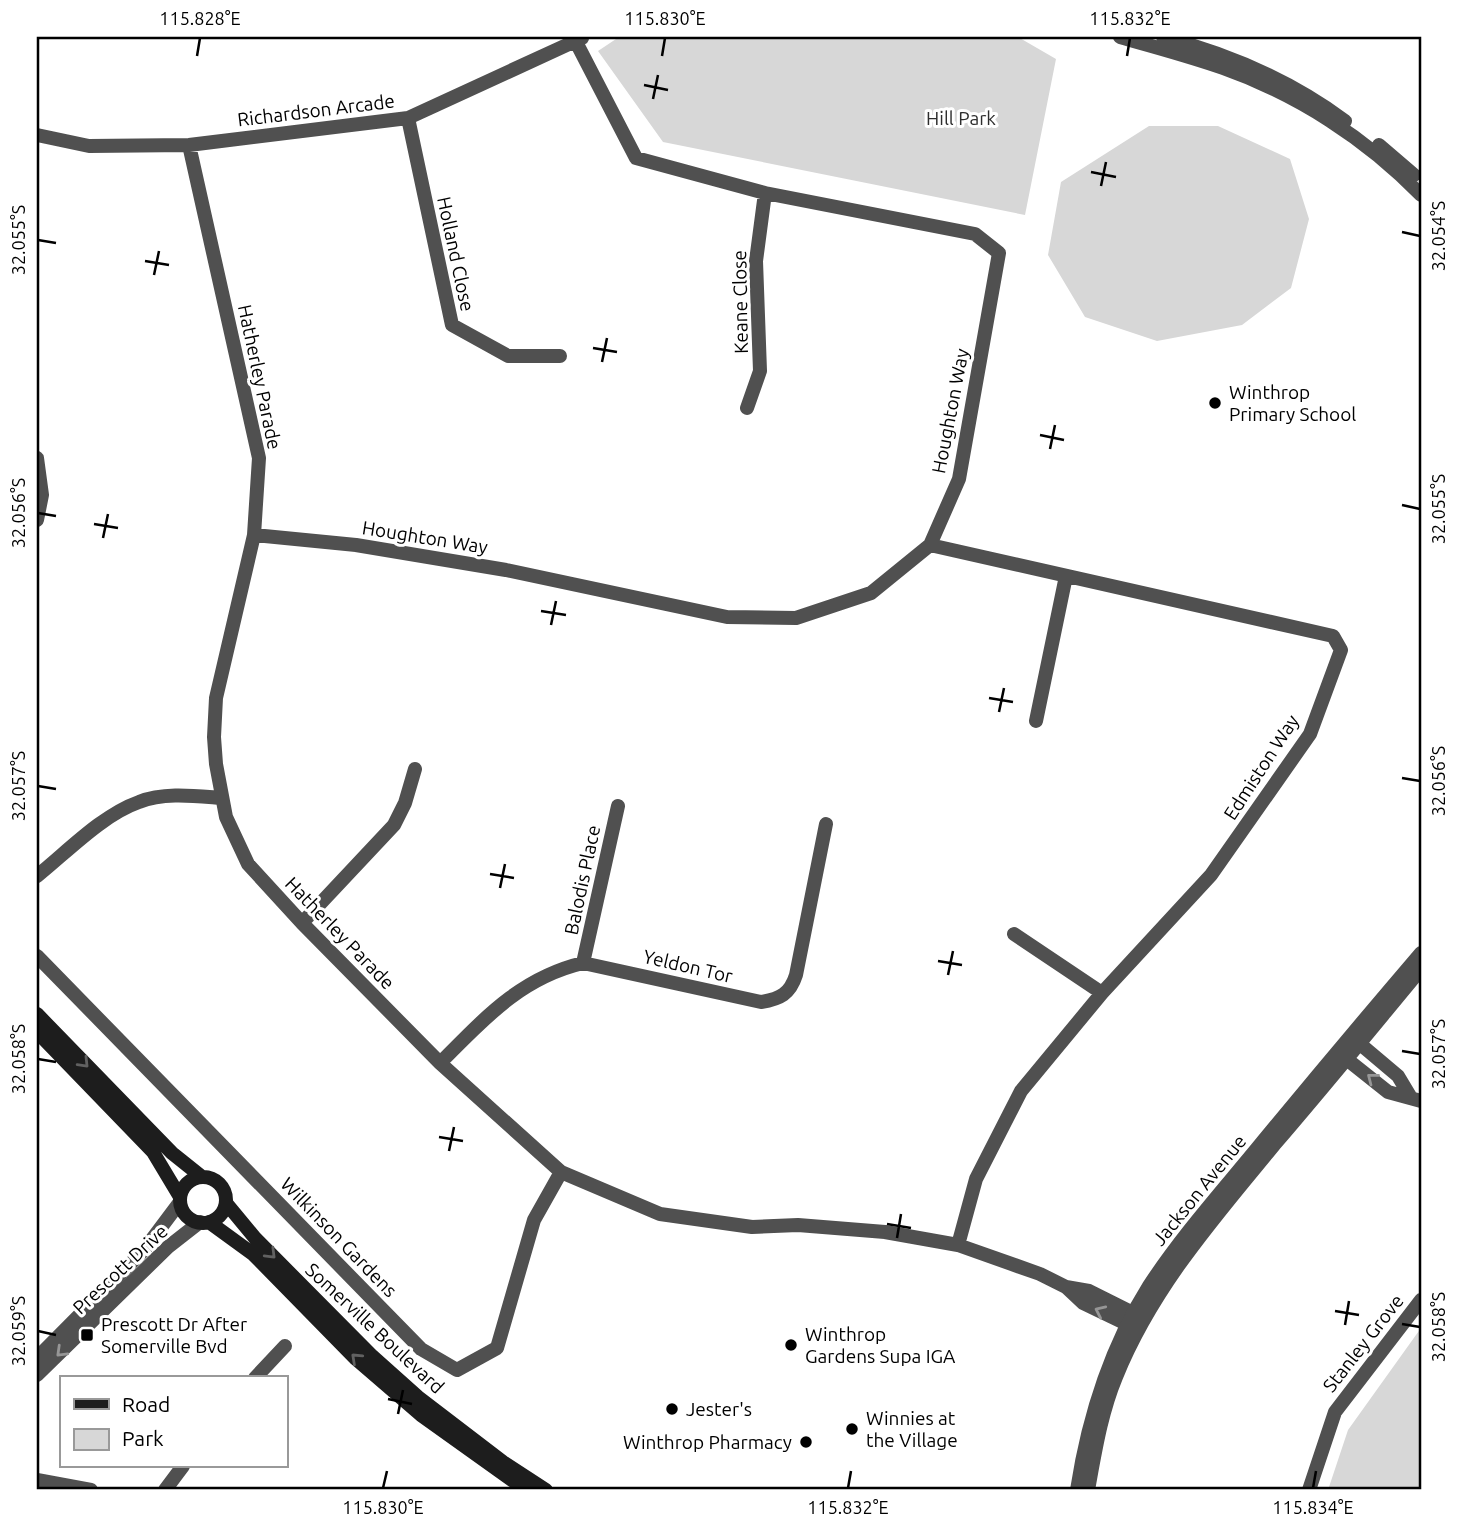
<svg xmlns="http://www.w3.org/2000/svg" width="1458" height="1527" viewBox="0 0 1458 1527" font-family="Ubuntu,sans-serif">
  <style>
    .park { fill: #d7d7d7 }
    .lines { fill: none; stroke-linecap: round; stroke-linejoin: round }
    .minor { stroke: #505050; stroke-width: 14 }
    .tertiary { stroke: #505050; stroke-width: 14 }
    .secondary { stroke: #1d1d1d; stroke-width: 14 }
    .oneway { stroke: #616161 }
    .oneway2 { stroke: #969696 }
    .ticks { fill: none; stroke: #000; stroke-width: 2.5 }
    .poi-dot { fill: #000; stroke: #fff; stroke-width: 2.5 }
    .labels { text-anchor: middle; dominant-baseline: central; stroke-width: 6; stroke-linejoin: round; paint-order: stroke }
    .street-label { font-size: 19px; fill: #000; stroke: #fff }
    .park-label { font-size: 19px; fill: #2e2e2e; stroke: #fff }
    .poi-label { font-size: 19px; fill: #000; stroke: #fff; text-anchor: start }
    .neatline { fill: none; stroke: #000; stroke-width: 2.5 }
    .ticks-label { font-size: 18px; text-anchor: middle; fill: #000 }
  </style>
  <rect width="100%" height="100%" fill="#fff"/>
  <path class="park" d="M619,37H1018L1056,59L1025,215L663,142L598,51Z
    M1149,126H1218L1290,159L1309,219L1291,288L1242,325L1157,341L1085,317L1048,255L1061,182Z
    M1421,1328V1490H1328L1348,1430Z"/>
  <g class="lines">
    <path class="minor" d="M408,118L452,325L508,356H560
      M37,135L89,146L189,145L408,118L582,38
      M189,145L259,458L254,535L216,698L214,737L216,764L226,817L248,864L302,923L440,1063L561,1172L660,1214L752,1227L798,1225L885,1232L958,1245L1040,1274L1066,1287L1089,1291L1143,1318
      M747,408L760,371L756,261L765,193
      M37,458L42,495L37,520
      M254,535L356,545L506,570L727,617L796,618L871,593L930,545L959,479L999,253L975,234L765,193L636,158L576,42
      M930,545L1333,636L1341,650L1310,734L1211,875L1102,993L1021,1091L976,1179L958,1245
      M1036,721L1066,576
      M37,876C67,852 102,815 139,802C164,792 195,796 221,798
      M302,923L394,825L405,803L415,769
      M1014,934L1102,993
      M37,956L421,1349L457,1370L497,1348L534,1220L561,1172
      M583,963L618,806
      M440,1063C484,1019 520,978 583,963L761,1002C780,999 790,994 796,975L826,824
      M1066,1287L1083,1303L1137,1329
      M255,1378L285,1346
      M37,1480L91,1490
      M165,1490L183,1466
      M1309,1490L1335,1412L1421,1300"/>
    <path class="tertiary" d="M1120,37C1154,47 1189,56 1223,68C1297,94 1367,139 1421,195
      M1163,37C1229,54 1291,81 1345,121
      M1379,145L1414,175
      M1353,1038L1398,1076L1410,1096
      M1339,1053L1388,1092L1421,1101
      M37,1358L144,1250L180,1202
      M37,1375L168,1247L200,1222
      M1077,1490C1088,1419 1110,1348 1149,1286C1183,1234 1225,1188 1264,1140C1316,1077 1368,1015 1421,953
      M1088,1490C1095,1452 1101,1413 1116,1377C1152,1288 1214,1218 1274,1145C1324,1087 1372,1028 1421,969"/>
    <path class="secondary" d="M37,1014L172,1153L202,1177
      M37,1032L153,1152L180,1197
      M180 1200a23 23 0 1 1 46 0a23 23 0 1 1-46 0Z
      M226,1203L255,1238L371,1355L418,1397L503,1462L546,1490
      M209,1222L253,1254L356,1359L421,1415L526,1490"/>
  </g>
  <defs><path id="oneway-chevron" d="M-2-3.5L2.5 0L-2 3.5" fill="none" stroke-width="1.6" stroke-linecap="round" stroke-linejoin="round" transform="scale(1.75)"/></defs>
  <g class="oneway">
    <use href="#oneway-chevron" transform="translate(84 1063) rotate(46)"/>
    <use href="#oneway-chevron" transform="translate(271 1254) rotate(45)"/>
    <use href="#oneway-chevron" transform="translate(356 1358) rotate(-137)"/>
  </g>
  <g class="oneway2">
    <use href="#oneway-chevron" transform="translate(1372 1078) rotate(-142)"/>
    <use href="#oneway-chevron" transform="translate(1100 1311) rotate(-155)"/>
    <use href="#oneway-chevron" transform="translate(61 1352) rotate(136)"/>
  </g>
  <path class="ticks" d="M197,56L200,38M662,56L665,38M1127,56L1130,38M644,85L668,90M653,99L658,75M1091,172L1116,177M1101,186L1106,162M1402,232L1420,236M38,240L56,243M145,261L169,265M154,275L159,251M593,348L617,352M602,362L607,338M1040,435L1064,440M1050,449L1055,425M1402,505L1420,509M38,513L56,516M94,524L118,528M103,538L108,514M541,611L566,615M551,625L556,601M989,698L1013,702M999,712L1004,688M1402,778L1420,781M38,786L56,789M490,874L514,878M500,888L505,864M938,961L962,965M948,975L953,951M1402,1051L1420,1054M38,1059L56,1062M439,1137L463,1141M449,1151L454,1127M887,1224L911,1228M897,1238L901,1214M1335,1311L1359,1315M1402,1324L1420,1327M1345,1325L1349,1301M38,1331L56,1335M388,1399L412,1404M398,1414L403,1390M383,1488L387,1471M848,1488L851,1471M1313,1488L1316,1471"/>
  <g class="poi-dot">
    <circle cx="1215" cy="403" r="7"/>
    <rect x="80" y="1328" width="14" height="14" rx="3.5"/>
    <circle cx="791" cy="1345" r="7"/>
    <circle cx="672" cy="1409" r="7"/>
    <circle cx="852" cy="1429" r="7"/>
    <circle cx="806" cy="1442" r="7"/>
  </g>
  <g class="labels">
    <g class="street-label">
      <text transform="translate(316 110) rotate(-7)">Richardson Arcade</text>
      <text transform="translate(456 254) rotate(78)">Holland Close</text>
      <text transform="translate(740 302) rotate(-91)">Keane Close</text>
      <text transform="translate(260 377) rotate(78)">Hatherley Parade</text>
      <text transform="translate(950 411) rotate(-79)">Houghton Way</text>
      <text transform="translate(425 537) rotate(9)">Houghton Way</text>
      <text transform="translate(1261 767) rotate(-57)">Edmiston Way</text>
      <text transform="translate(582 880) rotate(-78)">Balodis Place</text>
      <text transform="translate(340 933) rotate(46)">Hatherley Parade</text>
      <text transform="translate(688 966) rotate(13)">Yeldon Tor</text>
      <text transform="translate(1199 1190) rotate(-51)">Jackson Avenue</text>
      <text transform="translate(339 1237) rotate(46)">Wilkinson Gardens</text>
      <text transform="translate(120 1269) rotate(-43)">Prescott Drive</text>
      <text transform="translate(375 1328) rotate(43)">Somerville Boulevard</text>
      <text transform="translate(1363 1343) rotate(-52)">Stanley Grove</text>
    </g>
    <g class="park-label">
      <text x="961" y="118">Hill Park</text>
    </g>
    <g class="poi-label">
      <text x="1229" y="392">Winthrop<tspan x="1229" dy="22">Primary School</tspan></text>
      <text x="101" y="1324">Prescott Dr After<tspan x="101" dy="22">Somerville Bvd</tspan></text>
      <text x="805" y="1334">Winthrop<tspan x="805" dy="22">Gardens Supa IGA</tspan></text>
      <text x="686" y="1409">Jester's</text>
      <text x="866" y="1418">Winnies at<tspan x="866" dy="22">the Village</tspan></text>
      <text x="792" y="1442" text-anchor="end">Winthrop Pharmacy</text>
    </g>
  </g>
  <rect width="1458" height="1527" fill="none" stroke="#ffffff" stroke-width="77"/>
  <rect x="60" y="1376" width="228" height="91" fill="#ffffff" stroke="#999999" stroke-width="2"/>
  <rect x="74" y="1399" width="35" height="10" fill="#1d1d1d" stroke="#999999" stroke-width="2"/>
  <text x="122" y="1412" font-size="21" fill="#000000">Road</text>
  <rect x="74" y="1429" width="35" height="21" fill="#d7d7d7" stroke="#999999" stroke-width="2"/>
  <text x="122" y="1446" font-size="21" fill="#000000">Park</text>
  <rect x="38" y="38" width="1382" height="1450" class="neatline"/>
  <g class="ticks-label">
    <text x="200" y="25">115.828°E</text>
    <text x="665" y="25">115.830°E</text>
    <text x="1130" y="25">115.832°E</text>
    <text transform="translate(1439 236) rotate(-90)" y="6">32.054°S</text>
    <text transform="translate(19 240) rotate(-90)" y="6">32.055°S</text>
    <text transform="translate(1439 509) rotate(-90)" y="6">32.055°S</text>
    <text transform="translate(19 513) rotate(-90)" y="6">32.056°S</text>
    <text transform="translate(1439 781) rotate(-90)" y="6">32.056°S</text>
    <text transform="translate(19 786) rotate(-90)" y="6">32.057°S</text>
    <text transform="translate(1439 1054) rotate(-90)" y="6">32.057°S</text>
    <text transform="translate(19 1059) rotate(-90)" y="6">32.058°S</text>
    <text transform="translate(1439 1327) rotate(-90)" y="6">32.058°S</text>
    <text transform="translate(19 1331) rotate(-90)" y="6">32.059°S</text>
    <text x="383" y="1514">115.830°E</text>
    <text x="848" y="1514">115.832°E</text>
    <text x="1313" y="1514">115.834°E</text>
  </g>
</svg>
